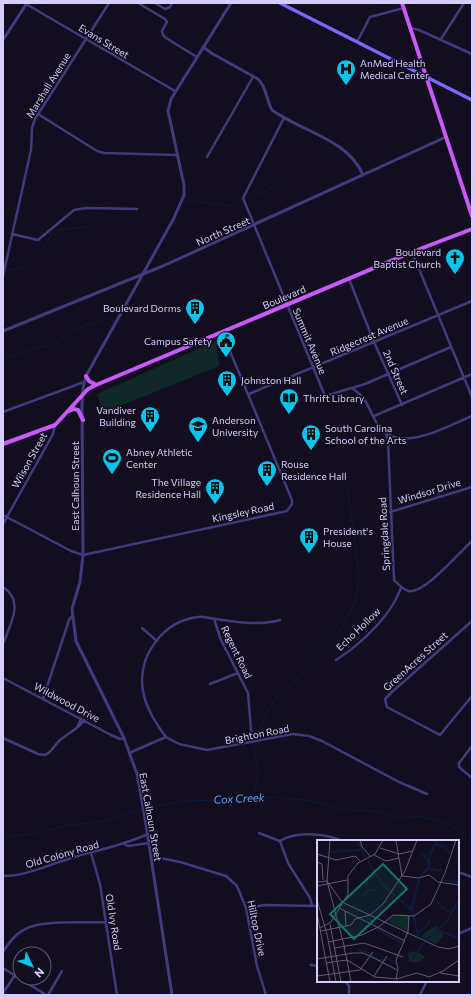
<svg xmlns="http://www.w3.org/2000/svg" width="475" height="998" viewBox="0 0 475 998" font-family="Commissioner,sans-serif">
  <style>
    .green { fill: #112829 }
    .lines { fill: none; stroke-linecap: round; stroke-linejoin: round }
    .stream { stroke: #0d1b3e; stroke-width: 1 }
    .minor { stroke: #423a7c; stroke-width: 2.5 }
    .tertiary { stroke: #423a7c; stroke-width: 3 }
    .secondary { stroke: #7869f9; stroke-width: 3.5 }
    .primary { stroke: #c959f8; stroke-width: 4 }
    .labels { text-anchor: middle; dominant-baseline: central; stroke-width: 3; stroke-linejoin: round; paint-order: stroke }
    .street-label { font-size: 10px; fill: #d7cdfd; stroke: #120d1f }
    .poi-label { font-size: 10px; fill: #d7cdfd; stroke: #120d1f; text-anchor: start }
    .water-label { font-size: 11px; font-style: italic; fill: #60a6f8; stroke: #120d1f }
    .inset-river { fill: none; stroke: #0d1b3e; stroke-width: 2 }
    .inset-road { fill: none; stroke: #615a78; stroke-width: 1 }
    .view { fill: #0f766e; fill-opacity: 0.15; stroke: #0f766e; stroke-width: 2 }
    .inset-edge { fill: none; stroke: #d7cdfd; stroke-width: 2 }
  </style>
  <rect width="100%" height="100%" fill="#120d1f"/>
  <path class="green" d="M216,341L219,366L103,413L97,394Z"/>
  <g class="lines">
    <path class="stream" d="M247,199L273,187
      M187,200L230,206L236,203
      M58,230L88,227
      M8,270L22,268L44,246L53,233
      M3,359L55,343L76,329L110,317
      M309,662L338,634L356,601L359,574L347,486
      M257,737L266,713L277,697L303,673
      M251,798C261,782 257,763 254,745
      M3,837L41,833L66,825L99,822L148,808L184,801L261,799L273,797L311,801L348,810L374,811L402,818L419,816L436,820L453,827L472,839"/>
    <path class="minor" d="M138,3L165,19L167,22L162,31L163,35L166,38L197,57
      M155,3L165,9L170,7L172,3
      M26,4L175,91
      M411,28L419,30L472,54
      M441,39L464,3
      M357,42L370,17L404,8
      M38,114L97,151L104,153L177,155
      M284,118L243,198L325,396L365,384L451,347
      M207,157L253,77
      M12,234L38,240L74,210L86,208L137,209
      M412,252L472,397
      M3,276L31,150L32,128L35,119L109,3
      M349,279L374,342L402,405
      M352,388C367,398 368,407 376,422C396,457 445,427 472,416
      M249,394L472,301
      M3,412L84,382
      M374,416L472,374
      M386,434L388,440L394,580C398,584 403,590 409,591C424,594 460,552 472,541
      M390,512L472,487
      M3,515L71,551L83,555L287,511L292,504V500L222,332
      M3,524L53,434L55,425
      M3,587C25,601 10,625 3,644
      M214,619L221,640L248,693L252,742
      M472,621L392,692L385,699L387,707L440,735L472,696
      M142,628L157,641
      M336,660C360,645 393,614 401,587
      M3,678L111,735L120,739L124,738
      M210,684L238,673
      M43,699L69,620L72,616
      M76,729L81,719
      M166,737C156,724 146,708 143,691C137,656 163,621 198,617C204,616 211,619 216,619C238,622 259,626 280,620
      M3,738L38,754L45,755C52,752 54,746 59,741C67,733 78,730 84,720
      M472,746L459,763V767L472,778
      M129,753L166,737L179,744L207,750L293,734L309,736L322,741L399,782L427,794
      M259,833L280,841L288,863L310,898L312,905
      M280,841C296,830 326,834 343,841
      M124,844L128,846L149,843
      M91,853L100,884L117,995
      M151,856L180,862L226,876L237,886L246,908L257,966L266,995
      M458,872L472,877
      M3,876C27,876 51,864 74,857C99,850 124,845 148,834
      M246,908L265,905L318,906
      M458,934L472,928
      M3,952C9,942 18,931 30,927C49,920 85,923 106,922
      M311,965L318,966
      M3,968L46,995
      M345,981L349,986V995
      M3,993L15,975
      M48,995L62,971
      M420,995L427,981"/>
    <path class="tertiary" d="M3,40L27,3
      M203,47L213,54L258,79C267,87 266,100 272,110C302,132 348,139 363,175
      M3,331L163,266L446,137
      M172,995L145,818L137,774L124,738L76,641L72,609L80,582L83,555L82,405L83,388L86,376L174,218L184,195V185L168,111L171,99L231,3"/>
    <path class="secondary" d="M280,3L472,100"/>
    <path class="primary" d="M402,3L472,216
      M86,376L89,381L96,385
      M69,411L74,409L78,410L83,420
      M3,444L55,425L88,389L96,385L412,252L472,229"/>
  </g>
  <defs>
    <g id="hospital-pin" transform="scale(1)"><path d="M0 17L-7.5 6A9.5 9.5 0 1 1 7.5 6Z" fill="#0ac4ec" stroke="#120d1f"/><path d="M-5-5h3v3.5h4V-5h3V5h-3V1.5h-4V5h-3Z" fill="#111"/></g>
    <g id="church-pin" transform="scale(1)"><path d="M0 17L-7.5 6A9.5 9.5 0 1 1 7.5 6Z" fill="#0ac4ec" stroke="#120d1f"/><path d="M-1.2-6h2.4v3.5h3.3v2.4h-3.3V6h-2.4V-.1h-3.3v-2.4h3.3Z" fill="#111"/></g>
    <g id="building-pin" transform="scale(1)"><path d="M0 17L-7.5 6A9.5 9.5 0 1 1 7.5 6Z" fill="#0ac4ec" stroke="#120d1f"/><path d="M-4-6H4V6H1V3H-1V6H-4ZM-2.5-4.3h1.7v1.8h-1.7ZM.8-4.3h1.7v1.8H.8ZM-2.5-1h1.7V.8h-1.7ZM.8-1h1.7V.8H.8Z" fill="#111"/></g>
    <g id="civic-pin" transform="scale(1)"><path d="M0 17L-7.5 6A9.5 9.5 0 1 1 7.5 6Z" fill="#0ac4ec" stroke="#120d1f"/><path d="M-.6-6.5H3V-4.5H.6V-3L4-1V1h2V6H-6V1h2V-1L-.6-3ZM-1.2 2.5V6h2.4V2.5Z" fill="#111"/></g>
    <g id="library-pin" transform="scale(1)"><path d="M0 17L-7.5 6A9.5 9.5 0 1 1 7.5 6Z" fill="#0ac4ec" stroke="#120d1f"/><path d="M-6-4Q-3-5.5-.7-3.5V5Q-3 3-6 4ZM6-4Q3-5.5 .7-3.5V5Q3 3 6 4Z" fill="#111"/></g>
    <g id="university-pin" transform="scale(1)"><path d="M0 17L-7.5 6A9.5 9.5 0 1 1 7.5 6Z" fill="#0ac4ec" stroke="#120d1f"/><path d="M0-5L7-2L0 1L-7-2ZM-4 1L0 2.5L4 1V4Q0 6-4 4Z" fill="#111"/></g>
    <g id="stadium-pin" transform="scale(1)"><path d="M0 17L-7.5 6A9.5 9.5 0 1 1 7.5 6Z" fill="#0ac4ec" stroke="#120d1f"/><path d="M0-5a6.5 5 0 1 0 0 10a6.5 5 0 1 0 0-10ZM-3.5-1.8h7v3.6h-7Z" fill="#111"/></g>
  </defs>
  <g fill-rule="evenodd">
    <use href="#hospital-pin" x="346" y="69"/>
    <use href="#church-pin" x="455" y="258"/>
    <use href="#building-pin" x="195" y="308"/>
    <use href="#civic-pin" x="226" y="341"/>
    <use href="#building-pin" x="227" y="380"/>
    <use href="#library-pin" x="289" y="398"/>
    <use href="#building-pin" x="150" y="416"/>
    <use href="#university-pin" x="198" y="426"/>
    <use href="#building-pin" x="311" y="434"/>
    <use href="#stadium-pin" x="112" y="458"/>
    <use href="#building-pin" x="267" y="470"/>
    <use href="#building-pin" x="215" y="488"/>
    <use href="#building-pin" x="309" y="537"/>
  </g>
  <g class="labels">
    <g class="street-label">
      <text transform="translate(104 41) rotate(31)">Evans Street</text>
      <text transform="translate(48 85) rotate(-58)">Marshall Avenue</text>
      <text transform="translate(223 231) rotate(-24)">North Street</text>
      <text transform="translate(284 297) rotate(-23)">Boulevard</text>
      <text transform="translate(369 336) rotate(-23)">Ridgecrest Avenue</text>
      <text transform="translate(310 341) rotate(67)">Summit Avenue</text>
      <text transform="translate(396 372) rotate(66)">2nd Street</text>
      <text transform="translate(29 460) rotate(-61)">Wilson Street</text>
      <text transform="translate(75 486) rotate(-90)">East Calhoun Street</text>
      <text transform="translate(429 491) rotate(-17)">Windsor Drive</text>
      <text transform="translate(243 512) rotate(-12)">Kingsley Road</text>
      <text transform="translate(384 534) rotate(-93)">Springdale Road</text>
      <text transform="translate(358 629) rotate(-44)">Echo Hollow</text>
      <text transform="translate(237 652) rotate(64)">Regent Road</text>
      <text transform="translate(415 661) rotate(-42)">GreenAcres Street</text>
      <text transform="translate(67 702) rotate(28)">Wildwood Drive</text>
      <text transform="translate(257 734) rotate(-11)">Brighton Road</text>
      <text transform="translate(151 817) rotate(80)">East Calhoun Street</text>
      <text transform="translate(62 854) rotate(-16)">Old Colony Road</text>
      <text transform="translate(114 922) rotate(81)">Old Ivy Road</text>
      <text transform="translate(257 928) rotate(78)">Hilltop Drive</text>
    </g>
    <g class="poi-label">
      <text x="360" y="63">AnMed Health<tspan x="360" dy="12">Medical Center</tspan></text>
      <text x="441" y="252" text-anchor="end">Boulevard<tspan x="441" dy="12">Baptist Church</tspan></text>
      <text x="181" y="308" text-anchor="end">Boulevard Dorms</text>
      <text x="212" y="341" text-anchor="end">Campus Safety</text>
      <text x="241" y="380">Johnston Hall</text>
      <text x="303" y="398">Thrift Library</text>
      <text x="136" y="410" text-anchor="end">Vandiver<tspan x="136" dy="12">Building</tspan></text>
      <text x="212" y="420">Anderson<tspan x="212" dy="12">University</tspan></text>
      <text x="325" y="428">South Carolina<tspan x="325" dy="12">School of the Arts</tspan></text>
      <text x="126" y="452">Abney Athletic<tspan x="126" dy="12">Center</tspan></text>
      <text x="281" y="464">Rouse<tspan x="281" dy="12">Residence Hall</tspan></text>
      <text x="201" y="482" text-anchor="end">The Village<tspan x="201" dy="12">Residence Hall</tspan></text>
      <text x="323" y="531">President's<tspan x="323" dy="12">House</tspan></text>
    </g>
    <g class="water-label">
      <text transform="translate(239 798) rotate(-3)">Cox Creek</text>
    </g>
  </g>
  <g transform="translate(317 840)">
    <rect width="142" height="142" fill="#120d1f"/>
    <path d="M86,74L92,76L91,92L70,81L76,76ZM119,86L121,89L120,91L125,90L126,96L120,104L104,98L109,91ZM96,111L105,114L108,118L101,122H92L91,113Z" fill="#112829"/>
    <path class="inset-river" d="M40,0L48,17M119,4L129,8L133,13M14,12L43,10M104,12L112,23M50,20L66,45L95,70M111,29L123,31L124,28M102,38L112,27V17L120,0M127,40L142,42M46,56L51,50H57M120,61L126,69L135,72M49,78L64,85M59,89L85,103M119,91L130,93L142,99M100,93L108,88L113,80M101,97L95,68L102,39M105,105L130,81L142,60M41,110L50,112L63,120L72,119L79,124M94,122L105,105"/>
    <path class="inset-road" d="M13,0L10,41L25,62M43,0L45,7L54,17M79,0L85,36L102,38L112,35L121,42L142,45M63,8L82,14L96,11M0,14L19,20L38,16L44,22M57,15L69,21L82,18M0,22L5,24L6,40M0,42L10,41L28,109M0,46L30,40M0,60L10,94M25,62L121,107L132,109L142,106M22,68L88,101M28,71L29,86M0,73L13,142M13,84L24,142M3,88L14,82L31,54V36L41,23L58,14L66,0M4,91L34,85L38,79L53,75L66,64L88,31L100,0M91,92L92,76M10,94L19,142M11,102L45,95L63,86L76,75L97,76L114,64L128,33L139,0M18,108L47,103L86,117M27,108L30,120M53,116L80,130M0,119L36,113H46L53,116M30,120L34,142M9,123L30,120L58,137L81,139M123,133L142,136M0,136L43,130L56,112M57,136L70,116M112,137L126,131L142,120M79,139L81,129L79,120L91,92M79,139L100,133L112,137"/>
    <path class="view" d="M66,24L90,49L37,99L13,74Z"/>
    <rect width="142" height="142" class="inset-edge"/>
  </g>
  <rect width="475" height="998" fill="none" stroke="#d7cdfd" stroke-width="8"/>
  <g transform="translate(32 966) rotate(133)"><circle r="19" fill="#120d1f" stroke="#615a78"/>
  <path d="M0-3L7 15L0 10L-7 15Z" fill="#0ac4ec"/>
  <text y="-6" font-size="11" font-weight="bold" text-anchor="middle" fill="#d7cdfd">N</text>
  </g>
</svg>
